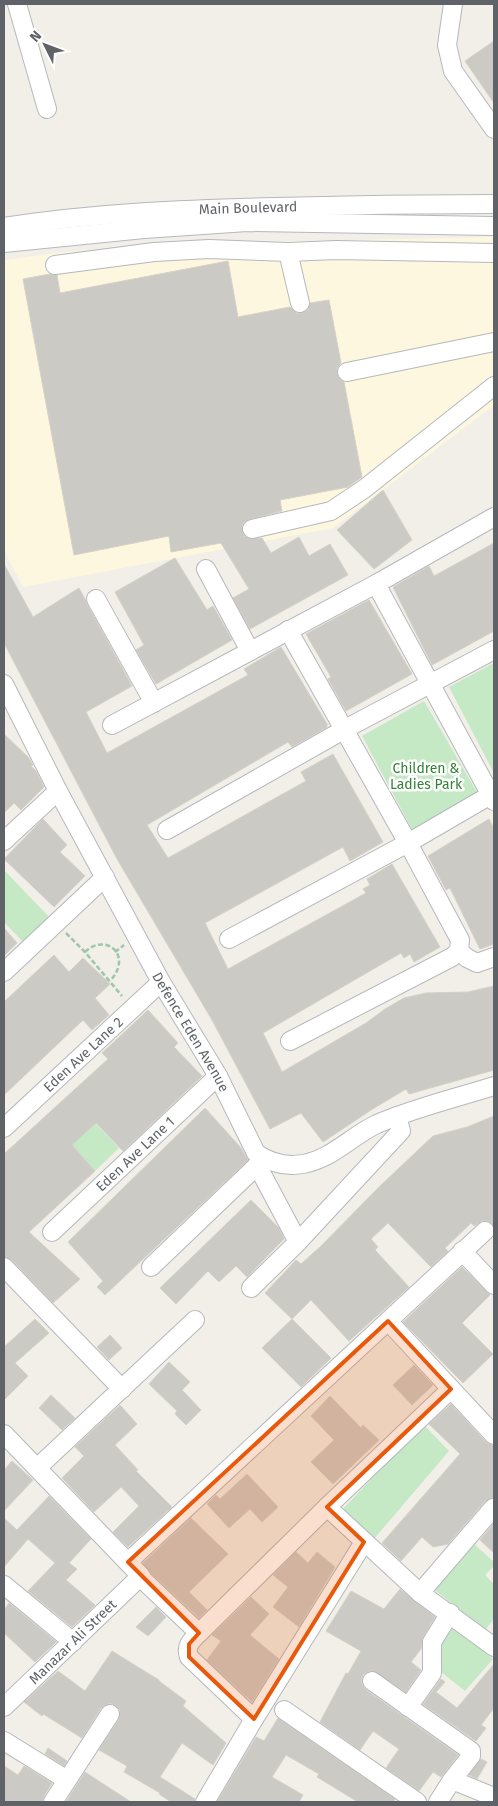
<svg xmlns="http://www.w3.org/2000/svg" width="498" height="1806" viewBox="0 0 498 1806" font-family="'Fira Sans',sans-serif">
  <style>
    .commercial { fill: #fef7e0 }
    .green { fill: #c5e8c5 }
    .building { fill: #cccac5; stroke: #d6d1c6 }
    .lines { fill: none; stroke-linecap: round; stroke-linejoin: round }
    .minor-casing { stroke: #b5b8bc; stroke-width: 20 }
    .path { stroke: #9cc7a9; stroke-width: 2.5; stroke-dasharray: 5 2.5; stroke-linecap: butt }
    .minor { stroke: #fff; stroke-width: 18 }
    .marked { fill: #e8590c; fill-opacity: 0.2; stroke: #e8590c; stroke-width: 4; stroke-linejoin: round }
    .labels { text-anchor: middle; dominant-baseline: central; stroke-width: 5; stroke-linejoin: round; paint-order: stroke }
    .street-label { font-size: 14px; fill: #5f6368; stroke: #fff }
    .park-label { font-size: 14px; fill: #348238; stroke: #fff }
  </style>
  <rect width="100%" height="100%" fill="#f1efe8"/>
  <path class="commercial" d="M494,237V405L333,528L23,587L4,550V260L65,252L205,243Z"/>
  <path class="green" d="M494,663V773L449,687Z
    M424,701L478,794L412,829L362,736Z
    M4,870L49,917L23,942L4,922Z
    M95,1123L119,1148L95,1171L72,1145Z
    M423,1424L449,1451L373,1540L342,1510Z
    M474,1544L494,1562V1566L485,1575L494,1584V1619L485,1630L435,1590Z
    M453,1626L493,1659L465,1691L440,1671L439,1642Z"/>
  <path class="building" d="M494,41V103L465,61Z
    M228,261L238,317L290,307L296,313H302L308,310L310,303L329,300L341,363L337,368V374L339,379L344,382L362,477L348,487L280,500L282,511L250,519L244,522L242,526L244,536L249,539L262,538L271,553L299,537L309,556L330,544L348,575L250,629L233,598L249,589L221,543L171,552L169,536L74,555L23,279L50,274L57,275L60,293Z
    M383,490L412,540L374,569L337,530Z
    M494,543V631L432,665L393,587L429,566L434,576Z
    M175,558L207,610L213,606L232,640L156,684L136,650L144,645L115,592Z
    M4,564L33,617L79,588L85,599L87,604L132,686L86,712L107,753L248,675L244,669L281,647L327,724V727L292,747L288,742L147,825L168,858L306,781L301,772L333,754L383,842L350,861L343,847L205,923L228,969L366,893L363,889L370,885L367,879L392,864L440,947L414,962L410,954L404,958L401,953L263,1033L282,1072L366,1023L385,1009L404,998L426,993L468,992L494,986V1070L409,1094L406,1089L371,1110L323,1142L301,1113L270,1129L212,1020L117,859L4,643Z
    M369,600L412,674L346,711L328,679L331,677L306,634Z
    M4,734L29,758L33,765L31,766L36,771L44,787L21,810L14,803L4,813Z
    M43,819L67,845L60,852L85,876L54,907L4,859Z
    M489,819L494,829V944L480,949L450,888L446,890L428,856Z
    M4,928L17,943L4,956Z
    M54,955L69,972L83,958L110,984L95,998L109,1015L92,1030L83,1020L4,1095V1002Z
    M148,1010L178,1043L174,1047L202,1076L123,1151L96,1123L72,1145L95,1171L29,1232L80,1279L53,1303L12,1260L4,1257V1154L108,1059L102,1053Z
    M205,1108L241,1148L248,1160L105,1295L97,1287L103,1281L68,1242Z
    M494,1116V1226L488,1221H482L474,1226L471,1223L445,1248L448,1251L431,1267L388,1223L371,1239L378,1247L375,1250L409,1287L349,1341L311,1300L292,1319L265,1293L296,1260L301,1264L321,1246L379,1187L433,1136L467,1127Z
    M251,1200L279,1228L284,1239L247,1277L236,1266L219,1282L208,1271L176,1304L160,1288Z
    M462,1267L490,1295L462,1323L493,1354L463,1383L403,1322Z
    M35,1319L49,1333L15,1363L28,1376L4,1400V1347Z
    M292,1319L331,1358L301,1387L262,1348Z
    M110,1335L122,1348L109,1360L97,1347Z
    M169,1362L190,1382L182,1390L201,1410L186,1425L175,1414L177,1411L149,1384Z
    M414,1365L433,1385L412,1405L393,1385Z
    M51,1395L75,1418L62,1430L39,1408Z
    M330,1396L361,1428L363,1425L379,1440L333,1484L311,1462L334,1440L311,1416Z
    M451,1404L486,1442L494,1446V1498L485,1501L448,1544L433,1547L422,1537L401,1561L382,1543L460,1454L429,1424Z
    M120,1405L137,1424L115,1445L138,1470L136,1471L172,1507L128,1547L113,1532L139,1506L121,1487L94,1512L62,1478L84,1456L75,1447Z
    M12,1461L33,1480L4,1511V1470Z
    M247,1474L278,1507L262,1522L250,1509L229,1528L207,1504L216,1495L220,1499Z
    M49,1496L91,1539L69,1563L77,1569L66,1580L95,1605L72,1627L28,1591L55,1563L28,1539L4,1567V1518L17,1530Z
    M191,1518L228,1554L189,1592L207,1610L199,1618L151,1573L143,1563Z
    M494,1523V1553L480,1540Z
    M296,1552L308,1563L317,1552L335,1567L299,1627L273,1607L288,1587L273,1575Z
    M400,1589L435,1617L423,1637L421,1649L411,1662L421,1670L406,1692L373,1671L367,1672L363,1675L361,1681L363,1686L366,1690L458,1755L441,1777L433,1772L419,1791L386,1768L399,1749L373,1731L360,1750L320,1722L346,1673L348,1674L361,1651L326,1631L351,1591L384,1609Z
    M251,1597L269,1614L250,1635L279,1659L252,1702L207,1660L221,1641L212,1635Z
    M9,1603L56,1642L35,1662L4,1633V1610Z
    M156,1607L166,1617L148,1636L136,1627Z
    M112,1651L159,1680V1681L186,1701L183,1706L226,1743L213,1765L182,1743L160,1777L195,1799L194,1802H171L159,1794L160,1793L124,1772L127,1766L99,1750L119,1719L120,1710L115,1705L110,1703L101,1708L82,1738L43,1714L42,1716L24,1702L58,1671L85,1691Z
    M494,1664V1708L481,1725L486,1728L476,1741L423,1704L441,1679L445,1682L436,1692L457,1708Z
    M278,1718L395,1799L393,1802H358L317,1777L319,1774L286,1755L272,1777L303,1795L299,1802H217L256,1737L264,1741Z
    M48,1748L67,1761L64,1766L45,1754Z
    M481,1759L487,1762L477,1779L469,1775Z
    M4,1766L18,1775L24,1766L52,1783L44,1796L42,1802H4Z
    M85,1772L131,1802H66Z"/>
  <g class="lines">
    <g class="minor-casing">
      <g id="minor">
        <path d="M17,4L47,109"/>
        <path d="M453,4L447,45L453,71L494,129"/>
        <path id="s1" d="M4,227C94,213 184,209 275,207C348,205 421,204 494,204"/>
        <path d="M4,243L144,229L247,222L494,226"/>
        <path d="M288,252L300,303"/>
        <path d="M55,265L154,252L209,249L288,252L336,250L494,253"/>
        <path d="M347,372L494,342"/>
        <path d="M252,529L331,511L364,489L494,386"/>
        <path d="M206,569L250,651"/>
        <path d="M376,584L494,801"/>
        <path d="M96,599L154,703"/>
        <path d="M288,630L408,843L460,940L459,951L467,958L477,963L494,957"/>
        <path id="s2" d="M4,684L58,791L161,982L218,1076L256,1153C270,1163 285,1167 303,1164C332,1159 351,1136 377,1124C414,1108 456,1098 494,1086"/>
        <path d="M112,725L376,584L494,517"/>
        <path d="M167,830L345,729L494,650"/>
        <path d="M4,841L58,791"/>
        <path d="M229,939L408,843L494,793"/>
        <path d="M4,972L105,877"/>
        <path d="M290,1041L452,957L459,951"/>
        <path id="s3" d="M4,1128L161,982"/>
        <path d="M257,1165L298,1242"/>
        <path id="s4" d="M52,1232L218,1076"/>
        <path d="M462,1251L494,1285"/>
        <path d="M4,1267L122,1389"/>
        <path d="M151,1267L264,1159"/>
        <path d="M251,1288L298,1242L401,1131L397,1116"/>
        <path d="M388,1321L494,1435"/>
        <path d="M4,1434L141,1576L4,1707"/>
        <path d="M37,1468L195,1320"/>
        <path d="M327,1507L420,1593L494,1647"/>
        <path d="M128,1562L485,1231"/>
        <path d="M140,1577L199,1633L327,1507L451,1389"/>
        <path d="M4,1585L73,1642"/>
        <path d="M420,1593L493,1508"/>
        <path d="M199,1633C191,1641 185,1646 189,1657L254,1719"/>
        <path d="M372,1681L471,1751V1756L452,1780"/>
        <path d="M408,1707L432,1673V1642L450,1613"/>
        <path d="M284,1710L417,1802"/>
        <path d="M4,1741L67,1780"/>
        <path d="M53,1802L110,1714"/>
        <path d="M205,1802L254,1719L364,1542"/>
        <path d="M438,1802L452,1780L494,1797"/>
      </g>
    </g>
    <path class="path" d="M66,933L85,952L122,996
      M85,952C105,932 134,955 110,981
      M115,952L124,945"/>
    <use href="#minor" class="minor"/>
  </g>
  <path class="marked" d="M388,1321L451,1389L327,1507L364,1542L254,1719L189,1657V1644L199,1633L128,1562Z"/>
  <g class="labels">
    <g class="street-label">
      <text stroke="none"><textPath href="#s1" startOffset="245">Main Boulevard</textPath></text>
      <text stroke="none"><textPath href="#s2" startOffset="395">Defence Eden Avenue</textPath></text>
      <text stroke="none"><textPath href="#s3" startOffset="108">Eden Ave Lane 2</textPath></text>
      <text stroke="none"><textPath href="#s4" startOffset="114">Eden Ave Lane 1</textPath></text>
      <text transform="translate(73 1642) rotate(-44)">Manazar Ali Street</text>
    </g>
    <g class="park-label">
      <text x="426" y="768">Children &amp;<tspan x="426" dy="16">Ladies Park</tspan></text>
    </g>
  </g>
  <rect width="498" height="1806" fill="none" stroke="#5f6368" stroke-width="10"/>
  <g transform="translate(45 45) rotate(312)" stroke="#ffffff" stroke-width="4" paint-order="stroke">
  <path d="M0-4L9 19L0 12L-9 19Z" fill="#5f6368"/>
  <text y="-8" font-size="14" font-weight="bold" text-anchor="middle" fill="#5f6368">N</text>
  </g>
</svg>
